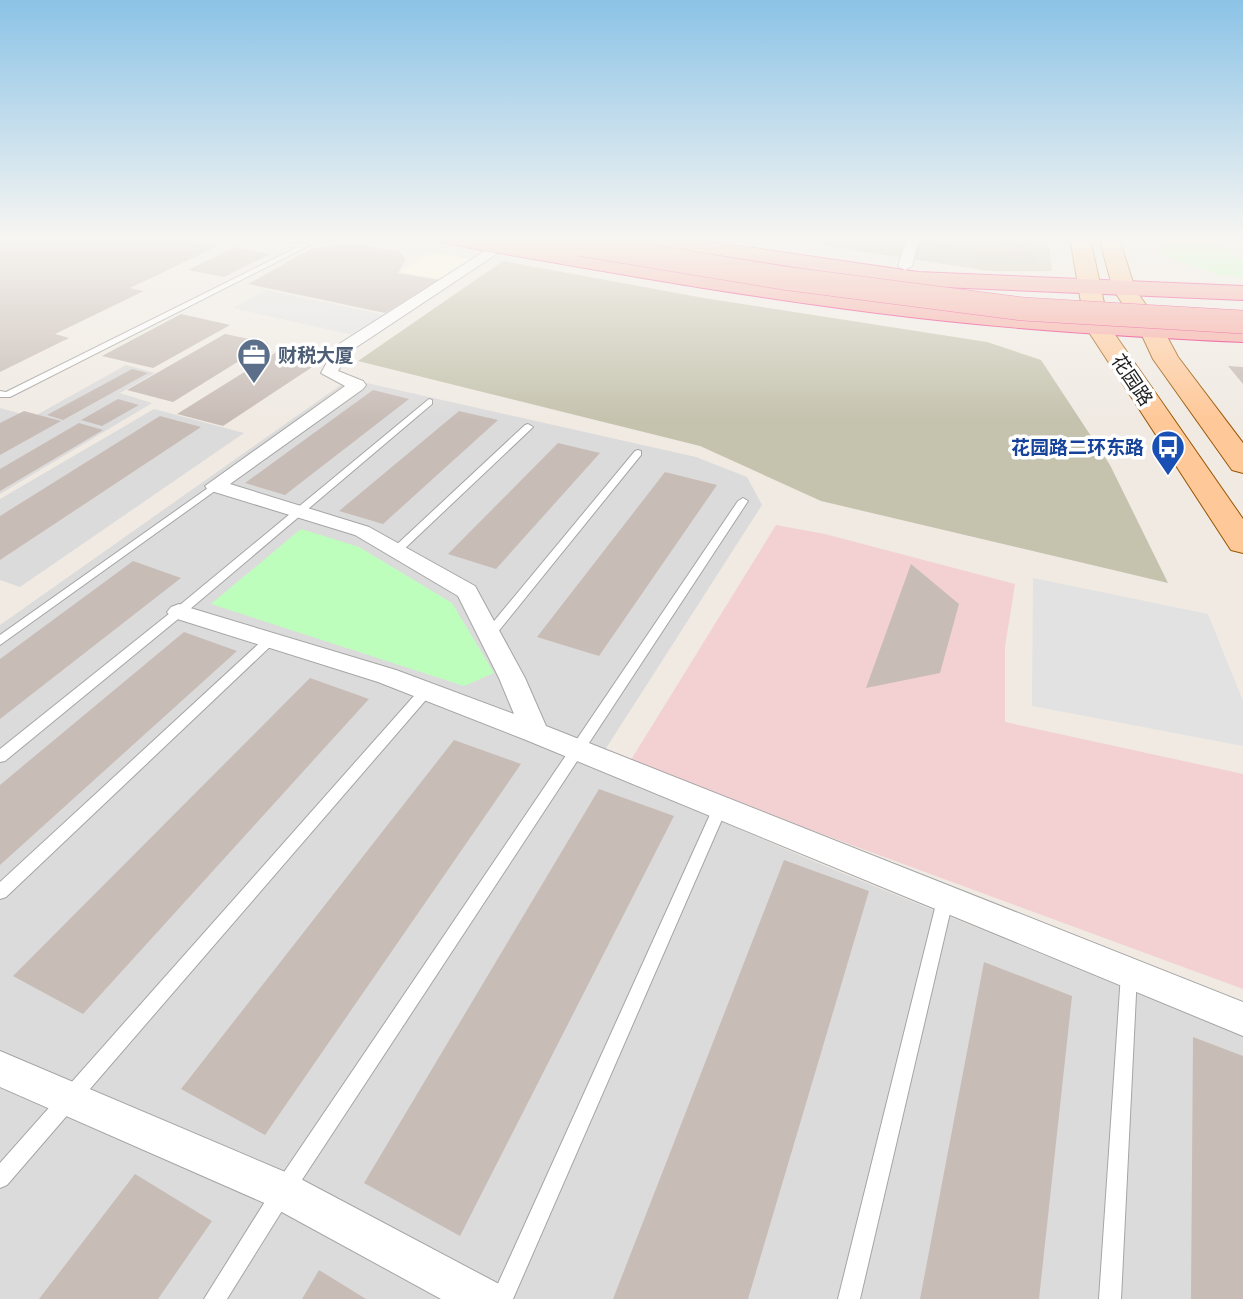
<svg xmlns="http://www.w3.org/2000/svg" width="1243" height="1299" viewBox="0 0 1243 1299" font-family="Cabin,'Noto Sans SC',sans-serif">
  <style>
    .residential { fill: #dcdbdb }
    .commercial { fill: #f3d1d3 }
    .education { fill: #fffbdd }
    .construction { fill: #c5c3ae }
    .park { fill: #befebc }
    .parking { fill: #e2e2e2 }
    .building { fill: #c8bcb6 }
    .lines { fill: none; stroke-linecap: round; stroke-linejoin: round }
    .service-casing { stroke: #a5a5a5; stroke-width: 2 }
    .minor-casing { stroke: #a5a5a5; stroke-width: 2 }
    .primary-casing { stroke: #985500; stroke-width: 2 }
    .trunk-casing { stroke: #ea1476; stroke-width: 2 }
    .service { fill: #fff; fill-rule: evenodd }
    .minor { fill: #fff; fill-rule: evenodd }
    .primary { fill: #ffc899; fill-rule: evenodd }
    .trunk { fill: #f7a69e; fill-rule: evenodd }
    .trunk-bridge-casing { stroke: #ea1476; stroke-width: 24; stroke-linecap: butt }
    .trunk-bridge { stroke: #f7a69e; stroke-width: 23 }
    .labels { text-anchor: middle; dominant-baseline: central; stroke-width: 7; stroke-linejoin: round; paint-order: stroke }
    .far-service-label { font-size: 19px; font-weight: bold; fill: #4e5e75; stroke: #fff; text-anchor: start }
    .far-street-label { font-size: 19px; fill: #1e1e1e; stroke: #fff }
    .far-transit-label { font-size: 19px; font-weight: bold; fill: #164399; stroke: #fff; text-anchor: end }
  </style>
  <rect width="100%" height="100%" fill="#f0eae3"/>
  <path class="residential" d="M126,365L155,373L120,393L152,403L0,494V408L33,417Z
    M349,379L696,457L747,477L762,505L594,767L830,868L1243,1036V1299H0V625Z
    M154,409L244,433L20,587L0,580V499Z"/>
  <path class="commercial" d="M776,525L825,534L1015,584L1005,647V722L1243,774V989L629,763Z"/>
  <path class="education" d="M430,252L470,259L441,279L400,272Z"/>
  <path class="construction" d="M775,238H1048L1052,271H989Z
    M503,261L704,298L987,342L1041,360L1110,465L1168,583L821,501L700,446L358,361Z"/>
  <path class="park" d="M1155,238H1214L1243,262V277L1218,275L1164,255Z
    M301,529L359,547L452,603L494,673L464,686L211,604Z"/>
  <path class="parking" d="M266,290L384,315L353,335L233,308Z
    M1033,578L1208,614L1243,701V746L1032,706Z"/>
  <path class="building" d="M0,238H183L220,245L130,288L144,291L55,334L69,338L0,372Z
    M918,238H940L938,245L998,251L999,238H1035V262L916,249Z
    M352,244L399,251L406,259L398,273L439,280L385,313L248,284L313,248Z
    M235,247L270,254L224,277L188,270Z
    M181,314L230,325L153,368L102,356Z
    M225,334L268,343L173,402L127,390Z
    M286,346L329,356L223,426L177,414Z
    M1228,366L1243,367V384Z
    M132,369L148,373L63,420L47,415Z
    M373,390L409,399L285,495L245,483Z
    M118,399L139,405L102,426L81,420Z
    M24,411L61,421L0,455V423Z
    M459,411L498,420L383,524L339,511Z
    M160,416L201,427L0,560V516Z
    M79,423L103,430L0,491V469Z
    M558,443L600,453L496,569L448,554Z
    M665,472L717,485L599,656L537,637Z
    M133,561L181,578L0,719V659Z
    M911,564L959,604L940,673L866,688Z
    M184,632L237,651L0,865V785Z
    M310,678L369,699L83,1014L13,976Z
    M454,740L521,764L265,1135L181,1089Z
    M599,789L674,816L460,1236L364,1183Z
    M784,860L869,891L748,1299H613Z
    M984,962L1072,996L1039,1299H920Z
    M1193,1037L1243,1056V1299H1191Z
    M135,1174L212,1221L158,1299H39Z
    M319,1270L366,1299H302Z"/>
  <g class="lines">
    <g class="service-casing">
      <path id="service" d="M256,238C271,237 288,245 302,244C310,243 316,238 324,238L10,397H0V391L6,392L298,247Z
        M429,399L432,400V404L183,615L5,761L0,762V749L175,609Z
        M528,424L533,427L531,429L400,553H392L391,551L392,549L525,425Z
        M638,450L641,451V455L493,638H485L483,635L485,632L635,451Z
        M215,483L220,486L219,488L0,645V635Z
        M743,498L748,501L290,1198L227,1299H204L276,1184L738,501Z
        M270,636L274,637L276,640L274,643L6,897L0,899V882L266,637Z
        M426,686L431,688L432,691L431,694L7,1185L0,1188V1163L421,688Z
        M720,802L725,804L727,808L513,1299H491L713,808L715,804Z
        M945,893L951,895L953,900L860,1299H838L937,900L939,895Z
        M1129,966L1135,968L1137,974L1121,1299H1099L1121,974L1123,968Z"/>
    </g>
    <g class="minor-casing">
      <path id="minor" d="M907,238H919L912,266L905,270L898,266Z
        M499,242L506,246L504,249L349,352L338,371L363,381L366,385L363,389L230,484L369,527L475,586L525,678L546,726L1243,1002V1036L526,740L378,682L171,617L167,612L171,607L179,604L187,607L396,670L514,714L499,678L458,596L355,535L208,490L205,486L345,386L321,373L336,346Z
        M0,1051L297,1177L499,1284L505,1299H441L269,1205L0,1087Z"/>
    </g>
    <g class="primary-casing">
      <path id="primary" d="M1070,238H1090L1109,326L1243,519V553L1231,550L1085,326Z
        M1099,238H1119L1135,289L1164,331L1178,357L1243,443V473L1232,470L1153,359L1140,331L1113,289Z"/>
    </g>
    <g class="trunk-casing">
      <path id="trunk" d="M439,238H483L710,275L907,303L1074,318L1243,328V342C1132,337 1021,330 910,317C755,299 602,271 449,244L442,242Z
        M636,238H685L918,272L1243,286V300L918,286L646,244L639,242Z"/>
    </g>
    <use href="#service" class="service"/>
    <use href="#minor" class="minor"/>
    <use href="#primary" class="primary"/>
    <use href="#trunk" class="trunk"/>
    <g class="trunk-bridge-casing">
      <path id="trunk-bridge" d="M479,238L566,253
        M541,238L783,278L1023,309L1243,322"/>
    </g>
    <use href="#trunk-bridge" class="trunk-bridge"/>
  </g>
  <linearGradient id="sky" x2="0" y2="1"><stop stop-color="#8bc3e6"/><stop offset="0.57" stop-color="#f8f6f2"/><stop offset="1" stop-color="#f8f6f2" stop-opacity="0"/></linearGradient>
  <rect width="1243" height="420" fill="url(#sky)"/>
  <defs>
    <g id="office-pin" transform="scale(1.75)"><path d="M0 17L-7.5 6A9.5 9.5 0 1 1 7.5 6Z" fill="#5c6f8a" stroke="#fff"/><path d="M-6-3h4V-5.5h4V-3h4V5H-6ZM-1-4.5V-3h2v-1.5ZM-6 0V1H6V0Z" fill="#fff"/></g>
    <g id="bus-pin" transform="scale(1.75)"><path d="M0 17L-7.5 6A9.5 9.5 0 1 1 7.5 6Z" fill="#1a4fb4" stroke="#fff"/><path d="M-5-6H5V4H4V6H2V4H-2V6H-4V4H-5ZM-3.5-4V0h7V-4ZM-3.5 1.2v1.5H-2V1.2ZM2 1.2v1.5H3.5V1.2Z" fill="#fff"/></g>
  </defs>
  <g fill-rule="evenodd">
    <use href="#office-pin" x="254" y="355"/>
    <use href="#bus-pin" x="1168" y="447"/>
  </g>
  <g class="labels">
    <g class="far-service-label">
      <text x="278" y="355">财税大厦</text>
    </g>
    <g class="far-street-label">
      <text transform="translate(1132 380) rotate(56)">花园路</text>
    </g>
    <g class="far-transit-label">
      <text x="1144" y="447">花园路二环东路</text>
    </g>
  </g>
</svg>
